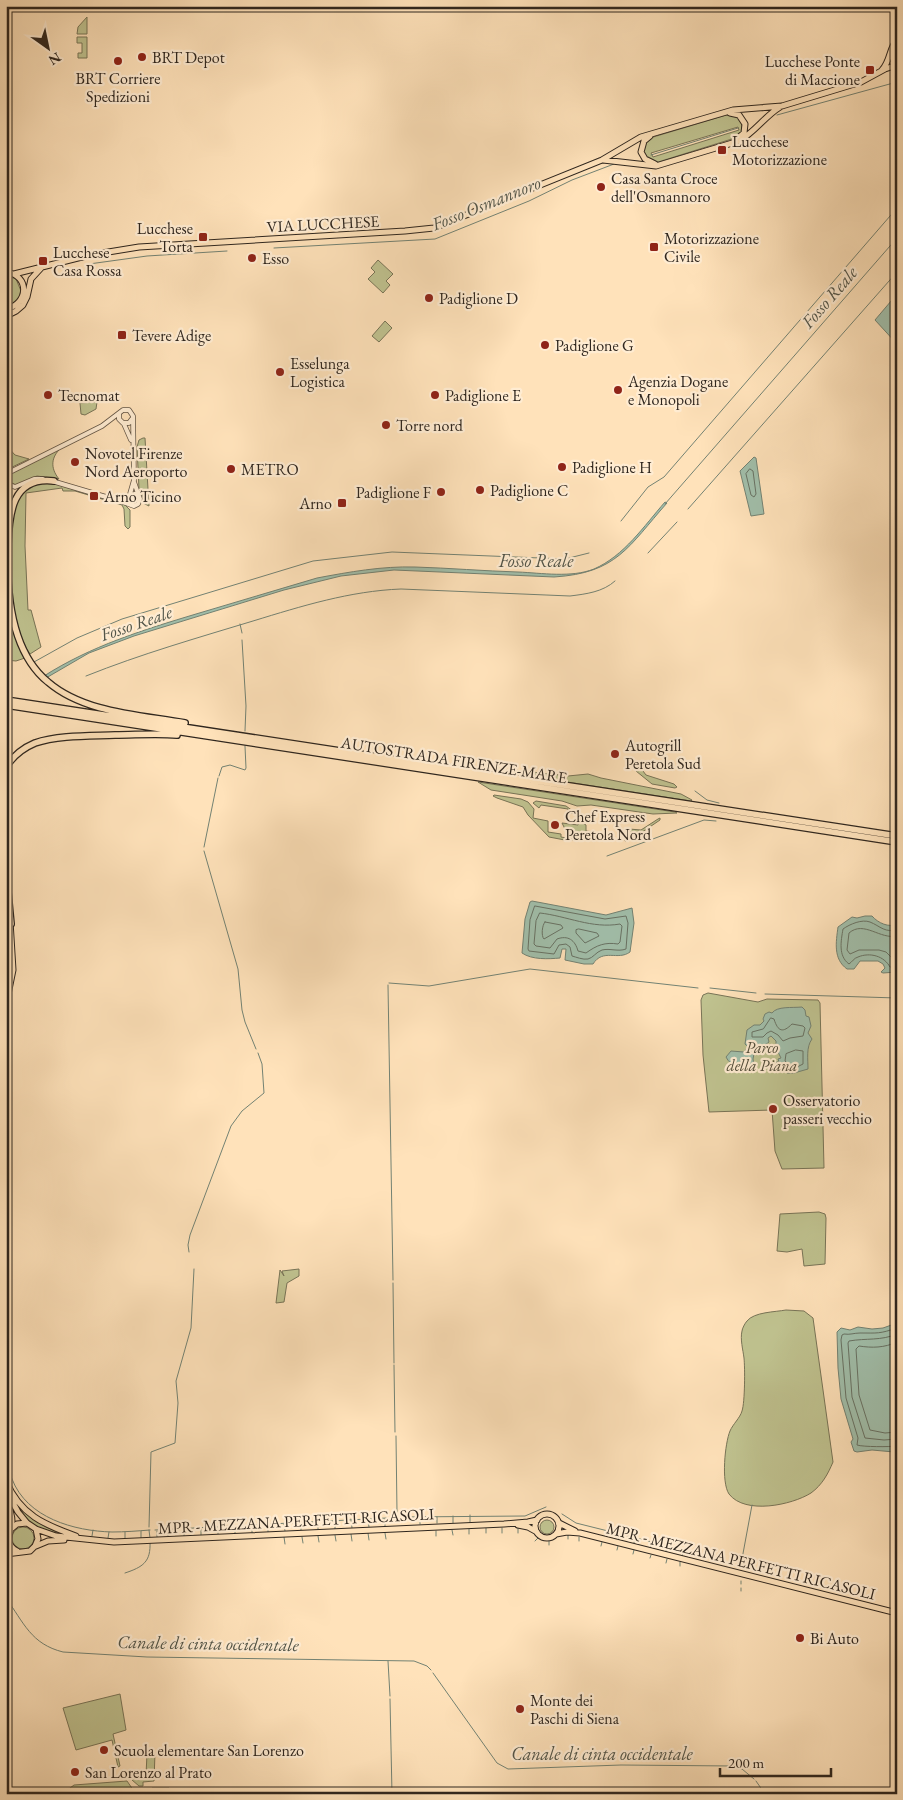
<svg xmlns="http://www.w3.org/2000/svg" width="903" height="1800" viewBox="0 0 903 1800" font-family="'EB Garamond',serif">
  <style>
    .green { fill: #c0c390; stroke: #787457; fill-rule: evenodd }
    .water { fill: #a1bfab; stroke: #738273 }
    .lines { fill: none; stroke-linecap: round; stroke-linejoin: round }
    .shore { stroke: #687264; stroke-width: 1 }
    .stream { stroke: #738273; stroke-width: 1 }
    .minor-casing { stroke: #635545; stroke-width: 5.5 }
    .major-casing { stroke: #2f261e; stroke-width: 7 }
    .highway-casing { stroke: #2f261e; stroke-width: 8 }
    .minor { stroke: #ffecd2; stroke-width: 4 }
    .major { stroke: #ffe2ba; stroke-width: 5 }
    .highway { stroke: #ffe2ba; stroke-width: 5.5 }
    .poi-dot { fill: #8f2418; stroke: #ffecd2; stroke-width: 2 }
    .labels { text-anchor: middle; dominant-baseline: central; stroke-width: 4.5; stroke-linejoin: round; paint-order: stroke }
    .poi-label { font-size: 16px; fill: #2f261e; stroke: #ffecd2; text-anchor: start }
    .street-label { font-size: 16px; fill: #2f261e; stroke: #ffecd2 }
    .park-label { font-size: 16px; font-style: italic; fill: #534d3a; stroke: #ffecd2 }
    .water-label { font-size: 18px; font-style: italic; fill: #515448; stroke: #ffecd2 }
  </style>
  <rect width="100%" height="100%" fill="#ffe2ba"/>
  <filter id="stains"><feTurbulence type="fractalNoise" baseFrequency=".004" numOctaves="4"/><feColorMatrix values="0 0 0 0 .2 0 0 0 0 .09 0 0 0 0 .02 0 0 0 .5 -.17"/></filter>
  <radialGradient id="worn" r=".72"><stop offset=".6" stop-color="#630" stop-opacity="0"/><stop offset="1" stop-color="#630" stop-opacity=".3"/></radialGradient>
  <path class="green" d="M87,17V34H77L78,27Z
    M77,37H87V58H78V53H82V43H77Z
    M730,114L737,116L742,123L741,134L735,138L658,162L648,160L643,154L645,142L650,138ZM738,127L739,130L653,157L651,153Z
    M378,260L393,274L386,281L390,285L383,293L368,279L375,272L371,268Z
    M6,275L16,279L21,291L19,300L6,308Z
    M385,321L392,328L379,342L372,336Z
    M97,402L96,409L85,415L81,414L80,403Z
    M143,438H145L149,506L143,503V497L139,489L137,447L139,440Z
    M6,445L15,455L29,459L6,470Z
    M61,448C51,457 50,468 59,479L37,476L16,485L10,482L9,479L12,473Z
    M49,482L125,505L130,510V527L128,529L125,526L124,509L122,505L75,491H63L62,488L26,493L25,546L28,610H31L41,647L30,654C8,622 9,579 11,542C11,525 10,507 21,494C29,485 39,484 49,482Z
    M6,595L11,618L25,658L16,661L6,660Z
    M636,766L640,767L646,775L674,784L677,787L675,788L652,784L636,771Z
    M499,770H514L568,776L588,774L601,778L681,794L692,800L691,801L501,772Z
    M478,782L675,812L677,813L653,814L591,805L577,806L562,801L491,790Z
    M494,795L521,799L528,802L534,809L533,818L548,821V832L561,834V837L572,839L573,836L576,838L570,841L549,837L528,815L523,807L497,798L493,796Z
    M536,801L566,806L577,814L568,813V809L541,805L539,808L533,803Z
    M658,819L660,818V820L632,839L625,841V838H627L629,829L641,830Z
    M579,821L586,825V831L594,832L593,837L573,833V830L565,829L562,823L578,825Z
    M708,993L758,1002L767,999L818,1000L820,1003L824,1168L782,1169L775,1151L772,1110L709,1112L703,1055L701,1000L703,995Z
    M819,1212L825,1214L826,1218L825,1264L804,1266L802,1249L787,1252L777,1251L780,1214Z
    M299,1269V1276L287,1283L284,1302L276,1303L280,1270L284,1276L282,1271Z
    M786,1310L804,1311L813,1318L833,1462C828,1474 822,1485 811,1493C792,1505 745,1515 729,1494C721,1482 725,1443 730,1431C733,1424 740,1418 742,1411C745,1402 745,1368 744,1358C743,1350 740,1339 742,1331C742,1329 745,1323 747,1321C754,1312 775,1312 786,1310Z
    M10,1491L41,1524L60,1534C31,1529 21,1517 10,1491Z
    M540 1527a7 7 0 1 1 14 0a7 7 0 1 1-14 0Z
    M12 1538a11 11 0 1 1 22 0a11 11 0 1 1-22 0Z
    M120,1694L126,1730L113,1734L120,1766L118,1767L112,1740L76,1750L63,1708Z
    M155,1753L154,1781L143,1782V1786H139L132,1780V1775H146L147,1754Z
    M127,1781L136,1794H62L74,1785Z
    M152,1788H169V1794H151Z"/>
  <path class="water" d="M897,294V344L875,320Z
    M754,457L756,458L764,514L751,516L740,471Z
    M665,502L667,503C628,547 617,573 554,577L394,570L341,576L284,590L134,636L89,653L46,678L44,676C91,646 143,630 196,614C236,602 277,590 317,578C349,572 382,566 415,567C449,568 484,571 518,572C542,573 571,578 594,569C624,556 644,526 665,502Z
    M532,901L606,915L632,908L634,923L630,952C618,961 603,948 593,964H584L565,960L566,949H562L560,958C549,959 532,960 522,953L525,919L530,902Z
    M865,916H872C878,923 889,928 897,924V972L883,973L881,972L885,968L883,964L878,961H860L854,969H847C833,959 836,942 838,927L852,917L857,918Z
    M802,1007L805,1010L806,1016L809,1017L811,1026L808,1033L812,1039C806,1047 808,1059 808,1069L794,1073H787L783,1066L777,1063L776,1062H779L778,1059L781,1058L776,1048V1041L771,1036L768,1038L769,1042L754,1054L753,1059L755,1071C745,1072 730,1066 726,1057L731,1051L744,1052L748,1047L745,1044L747,1030L754,1025H760L764,1021L763,1019L765,1014L769,1012L772,1013C777,1006 792,1008 802,1007Z
    M897,1323V1449L894,1452L872,1450L857,1452L854,1451L851,1442L853,1439L841,1399L838,1368L837,1332L841,1328L850,1330L858,1327L872,1329L883,1328Z"/>
  <g class="lines">
    <path class="shore" d="M750,469L753,471L756,494L754,497L751,495L746,474Z
      M535,906L605,919L626,916L628,923L626,949C618,952 610,948 602,950C596,952 593,958 588,959C583,960 576,957 572,956L570,947L566,944L559,945L554,954L529,951L528,949L530,920Z
      M540,913C567,916 592,929 620,924L622,926L620,942L618,944C605,942 597,945 586,953L578,951C575,940 568,935 557,939L550,948L536,946L534,944L536,921Z
      M545,922L561,925L563,928L544,939C541,936 542,925 545,922Z
      M579,929L597,933L599,936L585,943L576,933V930Z
      M897,929C886,934 880,926 870,922C862,919 850,924 843,929C841,941 838,956 849,964C852,962 854,958 858,957C870,952 884,956 890,967H897
      M897,936C880,940 864,920 849,933L847,950L850,954L859,950H879L886,952L894,960L897,961
      M771,1018L774,1019C778,1032 783,1033 792,1024L803,1026L805,1028L803,1036L790,1038L783,1041L778,1035L771,1031L767,1033L763,1037H752V1032L763,1029Z
      M796,1050L803,1051V1064L795,1068L790,1067L785,1061L786,1054Z
      M897,1328C879,1334 878,1333 860,1333C854,1333 850,1335 844,1334L842,1335L841,1340L846,1398L858,1438L857,1445C863,1447 890,1447 897,1446
      M897,1334C881,1341 866,1338 849,1341L848,1343L852,1397L865,1438L884,1440L897,1439
      M897,1342C884,1348 872,1348 859,1346L856,1349L859,1395L870,1430L885,1433L897,1432"/>
    <path class="stream" d="M777,115L897,82
      M651,155L738,128
      M274,248L435,239L529,201L572,180L614,164
      M89,264L147,256L227,251
      M665,504L897,238
      M688,509L897,272
      M621,521L648,487L664,477L897,208
      M648,553L677,522
      M240,624L242,633
      M242,640L246,706L245,731
      M34,662L77,638L122,619L313,561L392,552L565,559L589,553
      M86,676C141,654 197,638 253,621C302,606 350,591 401,589L570,596C586,594 603,592 615,581
      M219,776L222,767L230,765L245,770L246,768L245,746
      M695,791L707,800L719,803
      M204,847L218,778
      M204,851L238,969L242,1010L245,1022L256,1049
      M607,856L704,820L716,821
      M389,983L429,986L530,969L698,988
      M388,985L393,1280
      M710,988L756,993
      M765,994L897,998
      M189,1252L188,1245L190,1235L231,1126L242,1111L264,1093L262,1064L258,1053
      M393,1283L394,1363
      M394,1365L395,1432
      M396,1436L397,1512
      M7,1441C8,1454 7,1467 12,1479C27,1518 74,1531 112,1532C125,1532 137,1531 150,1530
      M562,1514L576,1523L684,1550L682,1556
      M470,1515V1522
      M405,1517L525,1516L546,1507
      M420,1517V1524
      M351,1519L352,1528
      M335,1520V1529
      M368,1520L369,1527
      M318,1523V1529
      M437,1523V1517
      M453,1523V1516
      M284,1524L285,1531
      M301,1524V1530
      M268,1525V1532
      M252,1526V1533
      M385,1526V1519
      M149,1527L151,1452L175,1443L178,1403L176,1381L191,1328L194,1269
      M218,1527V1534
      M235,1527V1533
      M486,1528V1533
      M502,1528V1533
      M518,1528V1533
      M469,1529V1534
      M149,1530L150,1538
      M155,1530L387,1518
      M167,1530L168,1536
      M452,1530L453,1535
      M141,1531V1538
      M157,1531V1537
      M436,1531V1536
      M368,1533L369,1540
      M385,1533L386,1539
      M351,1534L352,1541
      M201,1535V1528
      M335,1535L336,1541
      M92,1536L93,1530
      M184,1536V1529
      M318,1536L319,1542
      M284,1537L285,1544
      M302,1537L303,1543
      M108,1538L109,1532
      M125,1538V1532
      M568,1539V1535
      M618,1540L619,1534
      M535,1541L538,1538
      M549,1541V1545
      M579,1541V1537
      M634,1543L635,1537
      M601,1546L602,1542
      M650,1548L652,1541
      M617,1550L618,1546
      M666,1551L668,1545
      M633,1554L634,1550
      M650,1558L651,1555
      M742,1559L752,1505
      M666,1563L667,1559
      M680,1566V1562
      M742,1568V1562
      M125,1573C143,1567 151,1562 150,1542
      M741,1584V1581
      M741,1591V1588
      M6,1598C24,1623 31,1644 63,1652L147,1657L414,1661L427,1666L431,1670
      M388,1661L390,1696
      M433,1673L497,1763L508,1769L621,1765L733,1766L742,1769L754,1779
      M390,1699L392,1794
      M756,1781L765,1794"/>
    <g class="minor-casing">
      <path id="minor" d="M119,414V419L123,423H129L132,419
        M124,424L131,440
        M6,474L102,426L123,410H129L133,416L134,480L130,494
        M6,479L10,485L15,487L34,479H43
        M52,481L123,502L134,506L138,504L140,499L134,482
        M129,504L127,499L130,495L135,494L138,495"/>
    </g>
    <g class="major-casing">
      <path id="major" d="M892,52L897,62
        M882,70C891,60 889,48 897,40
        M730,113L739,115L745,124L744,133L737,139
        M650,136L644,141L641,152L645,159L655,164
        M603,160L656,166L739,141C755,132 765,116 780,107
        M6,272C30,275 29,304 6,309
        M14,274L90,255L139,247L405,231L434,228L602,160L641,137L733,110L782,106L861,82L885,69L897,65
        M6,316L16,311L23,305L27,297L31,279L42,267
        M6,971L10,956
        M6,1004L13,970L10,921
        M6,1481C20,1515 45,1525 76,1536
        M6,1490L18,1512L27,1523L36,1529L38,1539L35,1546L30,1551L6,1554
        M6,1500C9,1507 12,1514 12,1521C11,1534 3,1543 17,1551
        M535 1526a12 12 0 1 1 24 0a12 12 0 1 1-24 0Z
        M559,1523L575,1531
        M518,1525L528,1527L537,1532
        M11,1529L17,1524L27,1523
        M36,1529L56,1536L114,1542L504,1524L528,1522L537,1520
        M556,1534L567,1532L580,1533L897,1613
        M36,1546L48,1541L64,1540"/>
    </g>
    <g class="highway-casing">
      <path id="highway" d="M54,481C12,476 9,514 8,544C6,589 10,651 48,682C84,713 140,715 185,723
        M6,495L8,514
        M6,700L897,836
        M6,705L897,842
        M6,767C13,756 23,748 35,743C58,735 91,736 115,735C135,735 156,733 177,735
        M6,872L11,924"/>
    </g>
    <use href="#minor" class="minor"/>
    <use href="#major" class="major"/>
    <use href="#highway" class="highway"/>
  </g>
  <g class="poi-dot">
    <circle cx="142" cy="57" r="5"/>
    <circle cx="118" cy="61" r="5"/>
    <rect x="865" y="65" width="10" height="10" rx="2.5"/>
    <rect x="717" y="145" width="10" height="10" rx="2.5"/>
    <circle cx="601" cy="187" r="5"/>
    <rect x="198" y="232" width="10" height="10" rx="2.5"/>
    <rect x="649" y="242" width="10" height="10" rx="2.5"/>
    <circle cx="252" cy="258" r="5"/>
    <rect x="38" y="256" width="10" height="10" rx="2.5"/>
    <circle cx="429" cy="298" r="5"/>
    <rect x="117" y="330" width="10" height="10" rx="2.5"/>
    <circle cx="545" cy="345" r="5"/>
    <circle cx="280" cy="372" r="5"/>
    <circle cx="618" cy="390" r="5"/>
    <circle cx="48" cy="395" r="5"/>
    <circle cx="435" cy="395" r="5"/>
    <circle cx="386" cy="425" r="5"/>
    <circle cx="75" cy="462" r="5"/>
    <circle cx="562" cy="467" r="5"/>
    <circle cx="231" cy="469" r="5"/>
    <circle cx="480" cy="490" r="5"/>
    <circle cx="441" cy="492" r="5"/>
    <rect x="89" y="491" width="10" height="10" rx="2.5"/>
    <rect x="337" y="498" width="10" height="10" rx="2.5"/>
    <circle cx="615" cy="754" r="5"/>
    <circle cx="555" cy="825" r="5"/>
    <circle cx="773" cy="1109" r="5"/>
    <circle cx="800" cy="1638" r="5"/>
    <circle cx="520" cy="1709" r="5"/>
    <circle cx="104" cy="1750" r="5"/>
    <circle cx="75" cy="1772" r="5"/>
  </g>
  <g class="labels">
    <g class="poi-label">
      <text x="152" y="57">BRT Depot</text>
      <text x="860" y="61" text-anchor="end">Lucchese Ponte<tspan x="860" dy="18">di Maccione</tspan></text>
      <text x="118" y="78" text-anchor="middle">BRT Corriere<tspan x="118" dy="18">Spedizioni</tspan></text>
      <text x="732" y="141">Lucchese<tspan x="732" dy="18">Motorizzazione</tspan></text>
      <text x="611" y="178">Casa Santa Croce<tspan x="611" dy="18">dell'Osmannoro</tspan></text>
      <text x="193" y="228" text-anchor="end">Lucchese<tspan x="193" dy="18">Torta</tspan></text>
      <text x="664" y="238">Motorizzazione<tspan x="664" dy="18">Civile</tspan></text>
      <text x="53" y="252">Lucchese<tspan x="53" dy="18">Casa Rossa</tspan></text>
      <text x="262" y="258">Esso</text>
      <text x="439" y="298">Padiglione D</text>
      <text x="132" y="335">Tevere Adige</text>
      <text x="555" y="345">Padiglione G</text>
      <text x="290" y="363">Esselunga<tspan x="290" dy="18">Logistica</tspan></text>
      <text x="628" y="381">Agenzia Dogane<tspan x="628" dy="18">e Monopoli</tspan></text>
      <text x="58" y="395">Tecnomat</text>
      <text x="445" y="395">Padiglione E</text>
      <text x="396" y="425">Torre nord</text>
      <text x="85" y="453">Novotel Firenze<tspan x="85" dy="18">Nord Aeroporto</tspan></text>
      <text x="572" y="467">Padiglione H</text>
      <text x="241" y="469">METRO</text>
      <text x="490" y="490">Padiglione C</text>
      <text x="431" y="492" text-anchor="end">Padiglione F</text>
      <text x="104" y="496">Arno Ticino</text>
      <text x="332" y="503" text-anchor="end">Arno</text>
      <text x="625" y="745">Autogrill<tspan x="625" dy="18">Peretola Sud</tspan></text>
      <text x="565" y="816">Chef Express<tspan x="565" dy="18">Peretola Nord</tspan></text>
      <text x="783" y="1100">Osservatorio<tspan x="783" dy="18">passeri vecchio</tspan></text>
      <text x="810" y="1638">Bi Auto</text>
      <text x="530" y="1700">Monte dei<tspan x="530" dy="18">Paschi di Siena</tspan></text>
      <text x="114" y="1750">Scuola elementare San Lorenzo</text>
      <text x="85" y="1772">San Lorenzo al Prato</text>
    </g>
    <g class="street-label">
      <text transform="translate(323 224) rotate(-3)">VIA LUCCHESE</text>
      <text transform="translate(454 760) rotate(9)">AUTOSTRADA FIRENZE-MARE</text>
      <text transform="translate(296 1521) rotate(-3)">MPR - MEZZANA PERFETTI RICASOLI</text>
      <text transform="translate(741 1561) rotate(14)">MPR - MEZZANA PERFETTI RICASOLI</text>
    </g>
    <g class="park-label">
      <text x="762" y="1047">Parco<tspan x="762" dy="18">della Piana</tspan></text>
    </g>
    <g class="water-label">
      <text transform="translate(486 203) rotate(-22)">Fosso Osmannoro</text>
      <text transform="translate(829 297) rotate(-49)">Fosso Reale</text>
      <text x="536" y="560">Fosso Reale</text>
      <text transform="translate(136 623) rotate(-19)">Fosso Reale</text>
      <text transform="translate(208 1643) rotate(1)">Canale di cinta occidentale</text>
      <text x="602" y="1753">Canale di cinta occidentale</text>
    </g>
  </g>
  <rect width="903" height="1800" fill="none" stroke="#ffe2ba" stroke-width="25"/>
  <rect x="8" y="8" width="888" height="1785" fill="none" stroke="#2f261e" stroke-width="2.5"/>
  <rect x="12" y="12" width="878" height="1775" fill="none" stroke="#2f261e"/>
  <g transform="translate(48 48) rotate(147)" stroke="#ffecd2" stroke-width="4" paint-order="stroke">
  <path d="M0-4L9 19L0 12L-9 19Z" fill="#2f261e"/>
  <text y="-8" font-size="14" font-weight="bold" text-anchor="middle" fill="#2f261e">N</text>
  </g>
  <path d="M720 1768v8h111v-8" fill="none" stroke="#2f261e" stroke-width="2.5"/>
  <text x="728" y="1768" font-size="15" fill="#2f261e" stroke="#ffecd2" stroke-width="4" paint-order="stroke">200 m</text>
  <rect width="100%" height="100%" filter="url(#stains)"/>
  <rect width="100%" height="100%" fill="url(#worn)"/>
</svg>
